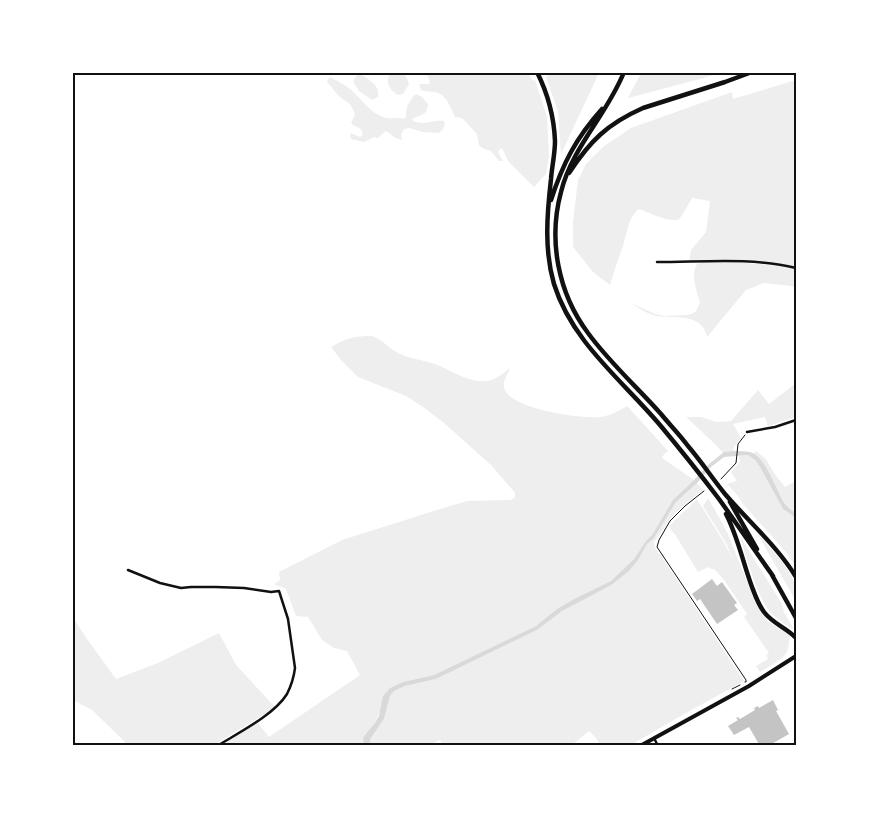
<svg xmlns="http://www.w3.org/2000/svg" width="869" height="818" viewBox="0 0 869 818" font-family="'Source Sans 3',sans-serif">
  <style>
    .green { fill: #eee }
    .water { fill: #d9d9d9 }
    .lines { fill: none; stroke-linecap: round; stroke-linejoin: round }
    .stream { stroke: #d9d9d9; stroke-width: 2 }
    .building { fill: #c4c4c4 }
    .path { stroke: #111; stroke-width: 1 }
    .minor { stroke: #111; stroke-width: 2.5 }
    .secondary { stroke: #111; stroke-width: 4 }
    .trunk { stroke: #111; stroke-width: 4.5 }
    .neatline { fill: none; stroke: #111; stroke-width: 2 }
  </style>
  <rect width="100%" height="100%" fill="#fff"/>
  <path class="green" d="M394,73C402,72 407,75 409,84L403,94L398,95C390,90 386,85 389,75Z
    M426,73H528L533,81L535,80L547,117L549,156L546,174L534,187L508,161L502,148L499,150L498,152L503,161H499L491,151L482,148L479,145L477,134L462,118L455,117C451,108 446,93 434,92C428,91 426,92 421,90L419,84H430L429,79Z
    M547,73H599L561,154L558,111L546,77L548,75Z
    M641,73V72L721,73L700,79L628,98Z
    M360,74C370,80 380,85 378,97L372,100L359,91L353,82L356,76Z
    M330,77C337,81 344,84 350,89C363,100 370,114 387,118C390,119 391,118 395,118C399,117 401,119 406,118C405,108 409,101 416,94L422,97L428,104C427,118 419,113 412,120C422,127 433,119 444,121L445,124L443,129L439,133L422,132L410,128L404,129L401,135L402,140L396,138L386,131L378,138L374,137L364,142L351,139L350,133L360,137L363,134L361,129L353,125L351,123L355,115C351,100 345,103 336,93C333,89 331,86 328,83L327,81Z
    M796,80V267C760,260 725,260 689,261L691,250L706,232L710,201L692,198C689,203 683,215 679,219C671,224 648,212 639,209C628,217 627,234 623,246C618,259 614,272 610,285L593,272L573,247V222L578,180L586,164L603,147L631,128L732,92L733,99Z
    M703,262C735,262 765,263 796,269V288L791,286L764,283L746,290L707,337C702,312 675,319 656,316C647,314 639,308 631,303L655,314L665,316L686,315L692,314L696,311L700,303C697,291 690,275 697,264Z
    M372,336C384,340 388,348 398,353C410,359 423,360 435,364C453,371 474,387 494,379C500,376 505,372 510,368C508,374 503,380 504,387C507,409 583,419 601,417C611,415 619,411 627,406L668,451L664,454L662,458L694,480L673,500L652,535L646,541L634,559L611,581L576,598L557,609L536,626L434,675L403,682L390,688L375,723L368,731L363,738L364,745L219,746L257,722L269,737L360,675L347,651L334,648L322,640L308,617L296,616L286,589L274,584L280,580L279,572L342,540L437,510L467,501L511,500L515,497V493L492,466L444,423L423,407L406,396L358,377L341,360L331,347C346,338 355,336 372,336Z
    M796,383V417L768,426L765,417L733,424L741,438L733,448L734,451L723,453L717,446L686,417H701L717,422L731,421L758,390L769,404Z
    M756,451L766,459L774,473L785,487L794,482L796,485V513L788,507L753,454Z
    M748,455L755,460L760,467L783,509L796,518V567L786,552L743,504L738,496L727,484L737,481L731,472L740,462L739,456Z
    M697,483L703,490C692,499 679,508 670,519C664,527 660,535 654,542L655,548L664,560L744,681L677,718L631,745H600L596,738L589,731L572,745L443,746L440,740L429,745L369,746L371,738L384,719L390,696L394,691L405,686L436,679L537,630L562,611L583,599L588,597L629,571L638,560L647,544L654,538L676,502Z
    M708,498L720,519L728,534L755,602L767,621L790,635C789,641 789,647 787,652C782,661 768,667 760,672L756,666L768,659L766,655L769,653L744,617L747,614L724,580L714,569H711L708,567L698,572L676,536L669,527L676,519L697,499L725,544L734,562L726,543L703,506Z
    M757,533C768,545 794,572 796,589C797,593 796,597 796,601Z
    M740,536L782,604L784,612L793,628L792,629C784,624 777,619 770,612C757,596 746,557 740,536Z
    M72,616L85,636L116,679L158,663L219,633L236,665L274,706L268,712L214,745H123L125,742L92,710L73,700Z"/>
  <path class="water" d="M734,451C739,451 745,451 750,452C768,458 775,492 787,506C790,509 793,511 796,513V518L783,509L760,467L755,460L748,455L724,457L711,467L697,483L676,502L654,538L647,544L638,560L629,571L611,585L562,611L537,630L436,679L405,686L394,691L390,696L384,719L371,738L369,745H364L363,738L368,731L375,723L379,716L383,696L390,688L403,682L434,675L536,626L557,609L576,598L611,581L634,559L646,541L652,535L673,500L694,480L709,464L724,452Z"/>
  <g class="lines">
    <path class="stream" d="M72,741L79,746"/>
  </g>
  <path class="building" d="M712,579L717,586L722,582L737,603L734,605L738,610L717,624L700,599L697,601L692,594Z
    M773,700L778,710L776,711L789,734L768,746H760L749,727L734,735L728,726L738,720L736,718L738,717L740,719L755,710L754,708L758,706L759,708Z"/>
  <g class="lines">
    <path class="path" d="M721,479L736,463L738,444L745,435
      M704,491L685,506L670,521L659,540L657,547L746,680V682H745
      M732,689L740,685"/>
    <path class="minor" d="M657,262C703,262 751,257 796,268
      M747,432L775,427L796,420
      M128,570L160,583L181,588L191,587H216L244,588L271,592L279,591L288,619L295,668C294,676 291,686 287,694C274,715 238,733 217,746
      M654,738L658,746"/>
    <path class="secondary" d="M640,746L749,686L796,656"/>
    <path class="trunk" d="M537,72C548,94 554,117 555,141C555,154 552,166 551,179C547,214 544,250 554,284C572,342 622,380 660,425C680,449 700,474 719,499C737,524 755,551 773,576
      M624,72C607,115 572,147 561,192C548,240 558,293 588,333C609,362 637,387 661,414C670,425 680,435 688,446C701,461 712,478 725,494C749,522 777,546 796,577
      M569,173C590,141 607,124 643,108L725,82L752,72
      M551,200C563,163 576,138 602,109
      M730,502L757,549
      M726,514C738,537 743,563 752,587C755,595 758,604 764,612C773,624 787,628 796,638
      M772,575L796,618"/>
  </g>
  <rect width="869" height="818" fill="none" stroke="#ffffff" stroke-width="148"/>
  <rect x="74" y="74" width="721" height="670" class="neatline"/>
</svg>
